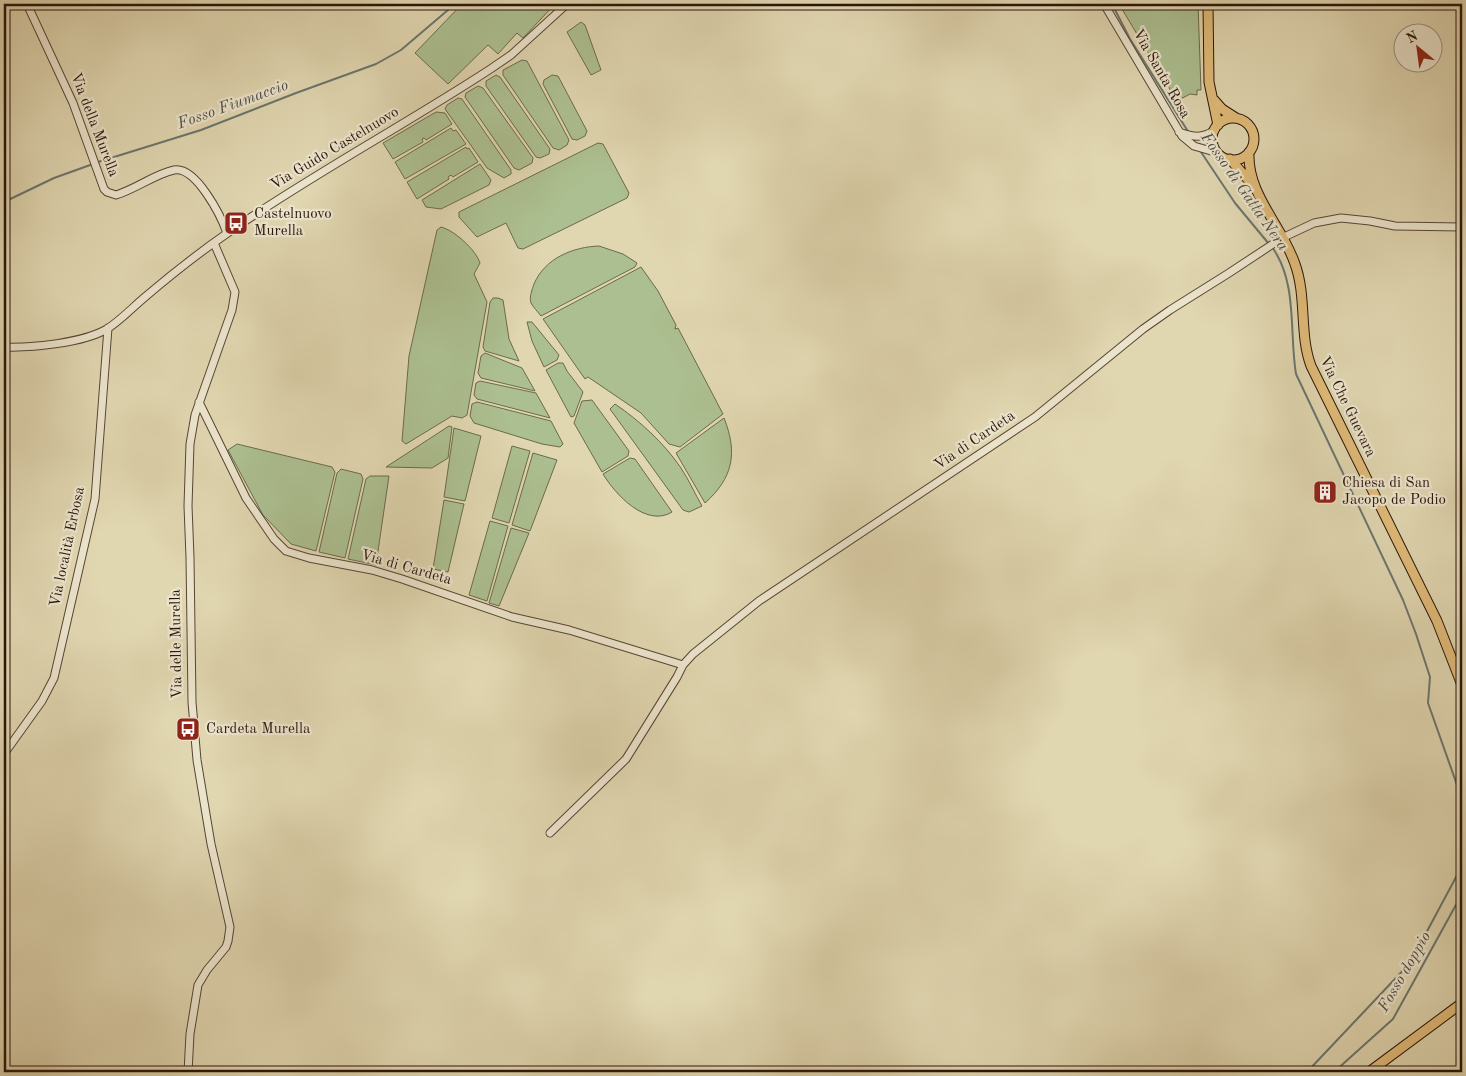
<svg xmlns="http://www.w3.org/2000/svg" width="1466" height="1076" viewBox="0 0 1466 1076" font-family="'Old Standard TT',serif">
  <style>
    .green { fill: #acbf90; stroke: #6b6a4d }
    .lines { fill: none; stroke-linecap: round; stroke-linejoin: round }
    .stream { stroke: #6b7670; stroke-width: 2 }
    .minor-casing { stroke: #584534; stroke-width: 9 }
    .major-casing { stroke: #2a150a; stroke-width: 11 }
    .minor { stroke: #ebe4cc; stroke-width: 7 }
    .major { stroke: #e0bb78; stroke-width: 9 }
    .labels { text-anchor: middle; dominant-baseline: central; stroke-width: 4.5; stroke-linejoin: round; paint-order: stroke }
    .street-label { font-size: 15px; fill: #2a150a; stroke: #ebe4cc }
    .poi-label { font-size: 15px; fill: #2a150a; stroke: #ebe4cc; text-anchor: start }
    .water-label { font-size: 16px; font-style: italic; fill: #504e46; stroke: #ebe4cc }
  </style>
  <rect width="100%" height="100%" fill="#e0d6b0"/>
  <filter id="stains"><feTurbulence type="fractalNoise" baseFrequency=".004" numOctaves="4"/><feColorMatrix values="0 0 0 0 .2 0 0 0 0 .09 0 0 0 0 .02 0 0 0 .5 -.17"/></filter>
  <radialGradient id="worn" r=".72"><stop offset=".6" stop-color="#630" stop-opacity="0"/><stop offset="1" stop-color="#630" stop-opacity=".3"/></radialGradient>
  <path class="green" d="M462,4H555L523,38L517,33L498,54L488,45L448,84L415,53Z
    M1119,4H1198L1201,90H1197V95L1190,94L1177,101Z
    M581,22L585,25L601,70L591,75L567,32Z
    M522,60L527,61L569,140L567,145L559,150L553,148L503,75V70Z
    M496,75L500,77L550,149L549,154L540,158L536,157L486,86V81Z
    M552,75L558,76L587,131L585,136L577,140L572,139L543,84L544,80Z
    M478,86L483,88L533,158L532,163L519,170L514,168L465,97L466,93Z
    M458,98L462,99L511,170V174L504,178L487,168L445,109L447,105Z
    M436,112L445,113L452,124L426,140L424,138L422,139L423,142L393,159L383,143Z
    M451,128L453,131L456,130L466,144L405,179L395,162Z
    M598,143L603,144L629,193L627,198L523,249L518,248L506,223L477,237L459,217V212Z
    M466,147L467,149L469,148L478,162L453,177L451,175L448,177L449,179L417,199L407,182Z
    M480,164L491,180L489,185L441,209L426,207L422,200Z
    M441,227C454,230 476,250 480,263L474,274L487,302L467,415L462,418L452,416L406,444L402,441L409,356L437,230Z
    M599,246L623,254L637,263L635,267L541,316C538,312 533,307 531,303C529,297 532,290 534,284C545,258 573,247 599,246Z
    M641,267L658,291L676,325L675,329L678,328L723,414L680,447L669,444L641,413L588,377L585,379L543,319Z
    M493,298H498L503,300L509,339L519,361L485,351L483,347L490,302Z
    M527,322H532L559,355L557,360L544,367L532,341Z
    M485,353L522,368L535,391L481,378L478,373L481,356Z
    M558,363H563L567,371L583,392L574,416L571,417L546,370Z
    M480,381L536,393L550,418L477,399L474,395L476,383Z
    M592,400L629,451L628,456L602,472L574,423L582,401Z
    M477,402L551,421L563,444L560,447L542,444L474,423L470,416L472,404Z
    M615,404C640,421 664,443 681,468C689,480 695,494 702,506L689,512L683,510L610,409Z
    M724,418C738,453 733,478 705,503L676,453Z
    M449,426L452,427L448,458L432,468L386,467Z
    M454,428L481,436L465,501L444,497Z
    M237,444L332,467L335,472L316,551L291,544L263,515L228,450Z
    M512,446L530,451L509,523L492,518Z
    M533,453L557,460L530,531L512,525Z
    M630,458L635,459L672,512C646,528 615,494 603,474Z
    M341,469L361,474L363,479L345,558L319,552L337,473Z
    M370,476H389L376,565L348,559L366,479Z
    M444,500L464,504L448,572L433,569Z
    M490,521L508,526L487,601L469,595Z
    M511,528L529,533L499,606L489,603Z"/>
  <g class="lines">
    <path class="stream" d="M1112,4L1130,39L1189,133
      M1199,149L1235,203L1269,244
      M98,162L201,130L296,93L376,64L401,50L455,4
      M4,202L54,178L93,164
      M1272,247C1298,283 1289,333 1296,374L1403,600L1416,634L1430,677L1428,703L1462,799
      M1307,1072L1410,963L1462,866
      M1334,1072L1393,1019L1462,894"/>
    <g class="minor-casing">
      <path id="minor" d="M27,4L73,103L104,189L107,192L116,195C136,189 155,174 174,170C196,166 221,216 227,233
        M1104,4L1182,136L1194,146L1218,153
        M1179,132C1193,137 1202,139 1215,130
        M4,347C32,348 83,343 107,329C121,320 133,307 145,297C172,274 200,252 229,232C313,174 403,126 489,70L511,55L567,4
        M199,402L246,498L274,539L286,551L309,558L372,570L402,579L512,617L569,630L683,665L693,654L759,601L1035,417L1143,329L1170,310L1229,273L1282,238L1314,223L1341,218L1370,221L1395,226L1462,227
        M4,754L42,701L54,678L95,499L108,328
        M550,833L626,759L677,677L683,665
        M188,1072L190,1034L198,985L207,970L226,947L228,941L230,927L211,844L197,760L192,702L190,557L188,506L190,444L195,415L232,310L235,292L214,243"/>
    </g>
    <g class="major-casing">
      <path id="major" d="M1208,4L1209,82L1218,125
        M1214,100L1222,109L1236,118
        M1212 139a21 21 0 1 1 42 0a21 21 0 1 1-42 0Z
        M1249,152C1247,195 1282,225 1295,264C1307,297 1299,334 1311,366L1437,621L1462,685
        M1230,159L1251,183
        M1369,1072L1462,1003"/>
    </g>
    <use href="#minor" class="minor"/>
    <use href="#major" class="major"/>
  </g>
  <defs>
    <g id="bus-square" transform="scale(1.25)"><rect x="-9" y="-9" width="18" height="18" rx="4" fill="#8f2418" stroke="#ebe4cc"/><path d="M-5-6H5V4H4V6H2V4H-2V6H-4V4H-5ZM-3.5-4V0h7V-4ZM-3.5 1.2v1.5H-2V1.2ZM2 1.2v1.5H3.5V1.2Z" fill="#fff"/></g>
    <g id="building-square" transform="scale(1.25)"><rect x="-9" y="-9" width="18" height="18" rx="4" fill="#8f2418" stroke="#ebe4cc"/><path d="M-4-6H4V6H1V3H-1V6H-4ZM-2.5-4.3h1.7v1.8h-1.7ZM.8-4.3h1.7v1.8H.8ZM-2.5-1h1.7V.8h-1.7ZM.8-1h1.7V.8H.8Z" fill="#fff"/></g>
  </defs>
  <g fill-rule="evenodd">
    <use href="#bus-square" x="236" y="223"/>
    <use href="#building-square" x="1325" y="492"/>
    <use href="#bus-square" x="188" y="729"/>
  </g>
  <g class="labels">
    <g class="street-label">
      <text transform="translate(1161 74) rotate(60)">Via Santa Rosa</text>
      <text transform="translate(94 125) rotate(69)">Via della Murella</text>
      <text transform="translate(335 149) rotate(-31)">Via Guido Castelnuovo</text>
      <text transform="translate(1347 407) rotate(64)">Via Che Guevara</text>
      <text transform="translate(975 441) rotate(-34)">Via di Cardeta</text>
      <text transform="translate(68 547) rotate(-78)">Via località Erbosa</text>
      <text transform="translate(406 568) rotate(16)">Via di Cardeta</text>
      <text transform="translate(177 644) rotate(-91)">Via delle Murella</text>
    </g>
    <g class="poi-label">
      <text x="254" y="214">Castelnuovo<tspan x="254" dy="17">Murella</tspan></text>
      <text x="1342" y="483">Chiesa di San<tspan x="1342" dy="17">Jacopo de Podio</tspan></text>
      <text x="206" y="729">Cardeta Murella</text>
    </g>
    <g class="water-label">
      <text transform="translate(233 105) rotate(-20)">Fosso Fiumaccio</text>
      <text transform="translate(1244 192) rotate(55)">Fosso di Gatta Nera</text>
      <text transform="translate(1405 972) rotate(-60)">Fosso doppio</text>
    </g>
  </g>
  <rect width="1466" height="1076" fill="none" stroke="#e0d6b0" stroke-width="20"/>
  <rect x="5" y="5" width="1456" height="1066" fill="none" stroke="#2a150a" stroke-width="2.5"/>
  <rect x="10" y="10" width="1446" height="1056" fill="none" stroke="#2a150a"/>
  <g transform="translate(1418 48) rotate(331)"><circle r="24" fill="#ebe4cc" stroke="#9e917e"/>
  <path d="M0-4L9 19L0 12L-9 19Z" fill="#8f2418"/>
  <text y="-8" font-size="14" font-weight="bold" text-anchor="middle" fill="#2a150a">N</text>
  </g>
  <rect width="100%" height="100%" filter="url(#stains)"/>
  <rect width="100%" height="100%" fill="url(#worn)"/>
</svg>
